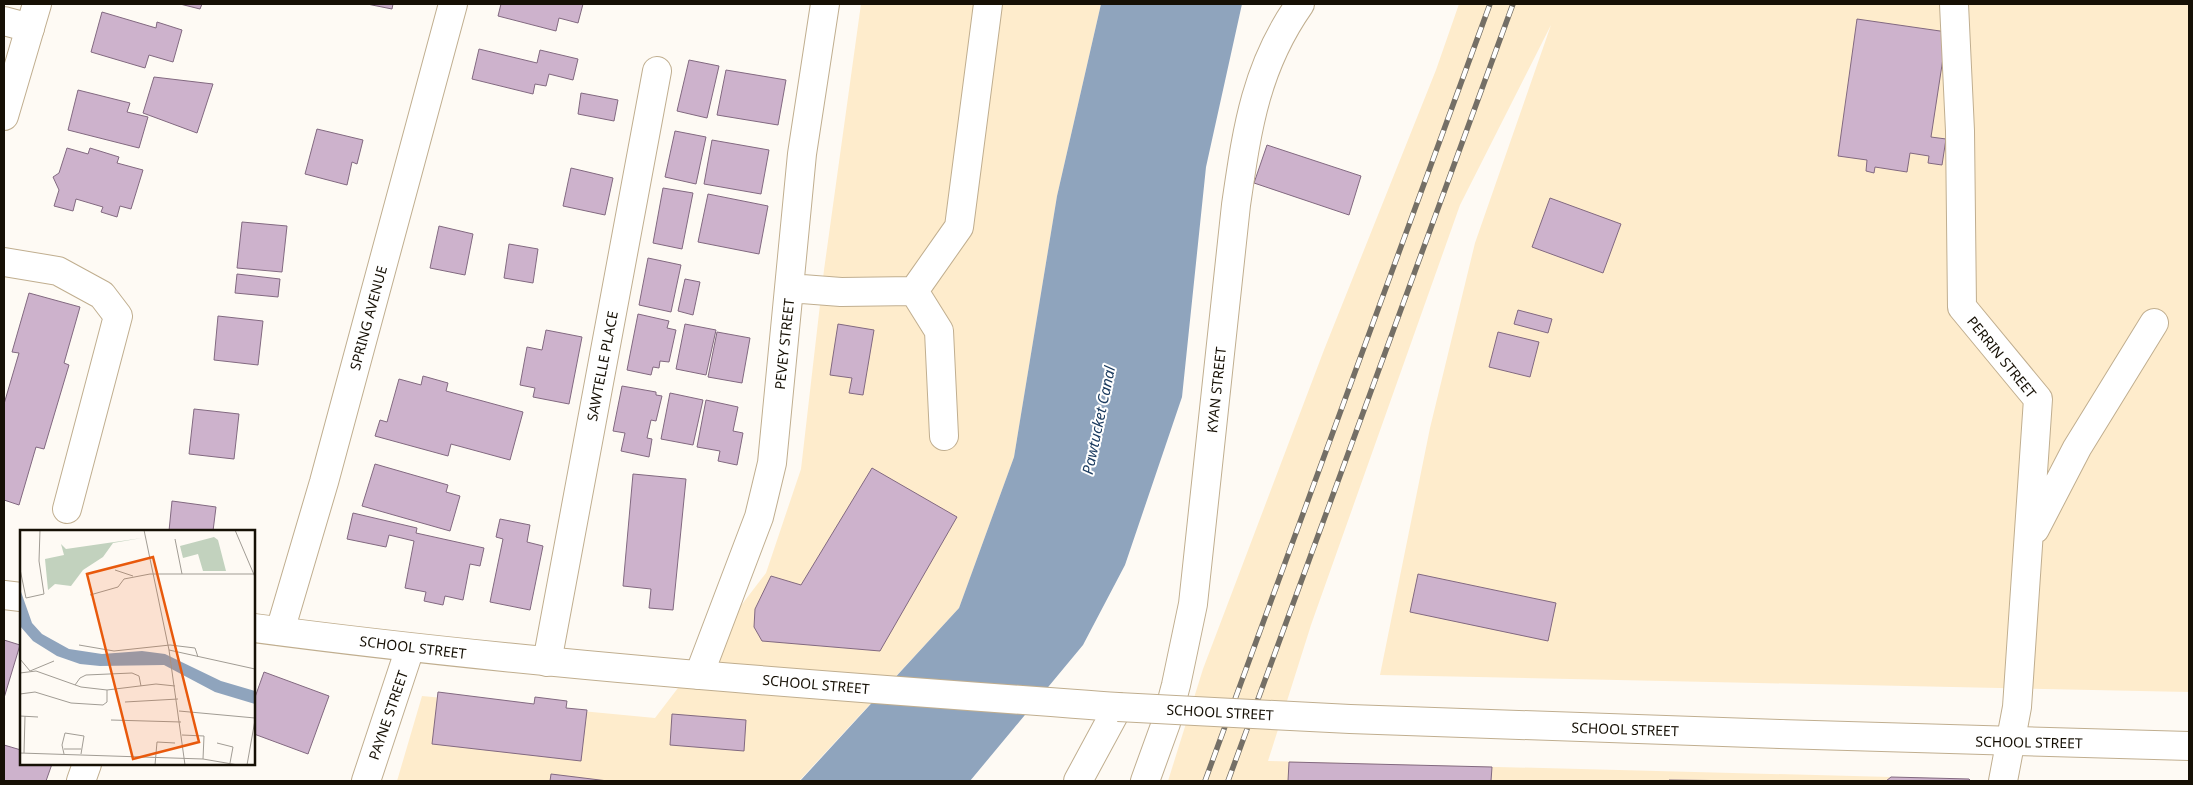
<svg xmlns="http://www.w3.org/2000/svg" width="2193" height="785" viewBox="0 0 2193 785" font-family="'Noto Sans',sans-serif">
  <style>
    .built { fill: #feeccc }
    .water { fill: #8fa4bd }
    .building { fill: #cdb2cc; stroke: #826980 }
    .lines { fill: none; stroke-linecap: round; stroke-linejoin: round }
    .minor-casing { stroke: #c0ae8f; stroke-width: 30 }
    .major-casing { stroke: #c0ae8f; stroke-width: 30 }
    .minor { stroke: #fff; stroke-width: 28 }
    .major { stroke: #fff; stroke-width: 28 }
    .rail-casing { stroke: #746f66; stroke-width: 5.5 }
    .rail { stroke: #fff; stroke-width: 4; stroke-dasharray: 11; stroke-linecap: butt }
    .major-bridge-casing { stroke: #c0ae8f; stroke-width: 30; stroke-linecap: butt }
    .major-bridge { stroke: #fff; stroke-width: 28 }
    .labels { text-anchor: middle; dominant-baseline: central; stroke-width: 4; stroke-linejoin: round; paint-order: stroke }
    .street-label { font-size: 14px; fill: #161005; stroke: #fff }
    .water-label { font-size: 15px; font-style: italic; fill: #1c3c60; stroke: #fff }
    .inset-road { fill: none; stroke: #a19c94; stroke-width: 1 }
    .view { fill: #e8590c; fill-opacity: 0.15; stroke: #e8590c; stroke-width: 2.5 }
    .inset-edge { fill: none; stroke: #161005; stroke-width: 2.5 }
  </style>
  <rect width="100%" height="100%" fill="#fefaf4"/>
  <path class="built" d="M861,4H1101L1057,196L1014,457L959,608L799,781H397L422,696L655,718L766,573L801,469L824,270Z
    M1459,4H2189V692L1380,675L1430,428L1475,243L1551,25L1460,205L1311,625L1268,761L1891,777L1969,779L1971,781H1168L1203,669L1324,350L1436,70Z"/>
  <path class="water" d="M1101,4H1242L1206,167L1182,397L1125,565L1083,645L970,781H800L959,608L1014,457L1057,196Z"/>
  <path class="building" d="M180,4H202L200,9Z
    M367,4H393L392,9Z
    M501,4H583L578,23L559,18L556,31L498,16Z
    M102,12L156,28L157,22L182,30L173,62L149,55L145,68L91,52Z
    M1857,19L1947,32L1931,137L1946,139L1942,165L1928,163L1929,156L1910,153L1907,172L1875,167L1874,173L1866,171L1867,160L1838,156Z
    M479,49L537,63L540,50L578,59L573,80L549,74L546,86L535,84L533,94L472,79Z
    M689,60L719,66L707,118L677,111Z
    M726,70L786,80L778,125L717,115Z
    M154,77L213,84L197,133L143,113Z
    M78,90L130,103L127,112L148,117L139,148L68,130Z
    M581,93L618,100L614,121L578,114Z
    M317,129L363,140L357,164L352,162L347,185L305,174Z
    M675,131L706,137L696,184L665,177Z
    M712,140L769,150L761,194L704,184Z
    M1267,145L1361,176L1349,215L1254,183Z
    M67,148L88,154L90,148L119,157L117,163L143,170L131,209L120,206L117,217L101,212L103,207L76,199L73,211L54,206L59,190L53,177L59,173Z
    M571,168L613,178L605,215L563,206Z
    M663,188L693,193L682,249L653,243Z
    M708,194L768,206L759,254L698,242Z
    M1550,198L1621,224L1603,273L1532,247Z
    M242,222L287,226L282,272L237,268Z
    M439,226L473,234L465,275L430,268Z
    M509,244L538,249L533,283L504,278Z
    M648,258L681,265L671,312L639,305Z
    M237,274L280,279L278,297L235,293Z
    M685,279L700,282L693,315L678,311Z
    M29,293L80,307L64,363L69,365L44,449L36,447L19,505L4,500V404L19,353L12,352Z
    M1518,310L1552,319L1548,333L1514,324Z
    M638,314L669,321L667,328L676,330L669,362L660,361L659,368L653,367L651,375L627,370Z
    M218,316L263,321L258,365L214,360Z
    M685,324L716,330L706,375L676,369Z
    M838,324L874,330L863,395L849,393L852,378L830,375Z
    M546,330L582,337L569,404L533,397L535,388L520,385L527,347L542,350Z
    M717,332L750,338L742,383L708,377Z
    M1498,332L1539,342L1530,377L1489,367Z
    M423,376L448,383L446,391L523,412L510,460L451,444L448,456L375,436L380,420L387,422L399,379L421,385Z
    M622,386L656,392V395L662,396L656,421L651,420L647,438L652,439L649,457L621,451L625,433L613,431Z
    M670,393L703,400L693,445L661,439Z
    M706,400L738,407L733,431L743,433L737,465L718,461L720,451L697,447Z
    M194,409L239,414L234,459L189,454Z
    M375,464L448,485L446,492L460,496L450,531L362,506Z
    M872,468L957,517L880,651L762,641L754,627L755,609L771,576L801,585Z
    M633,474L686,479L673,610L649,608L651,589L623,586Z
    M172,501L216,507L213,531H169Z
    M353,513L417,528L416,533L484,548L480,566L470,564L463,600L445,596L443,605L424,601L426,592L405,588L414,541L389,535L386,547L347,539Z
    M500,519L530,525L527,542L543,546L530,610L490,602L503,539L496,537Z
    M1418,574L1556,603L1548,641L1410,612Z
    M4,640L20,645L4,698Z
    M264,672L329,696L308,754L254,734V700Z
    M438,692L534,704L535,697L567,701L566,708L587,710L581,761L432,744Z
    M672,714L746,720L744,751L670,745Z
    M4,745L21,750V764H52L46,781H4Z
    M1289,762L1492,767L1491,781H1288Z
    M551,774L608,781H550Z
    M1891,777L1969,779L1971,781H1886Z
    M1669,780L1753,781H1669Z"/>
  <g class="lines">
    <g class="minor-casing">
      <path id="minor" d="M1954,4L1960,131L1962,307L2038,399L2017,707L2003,781
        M4,21L30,28
        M4,262L58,271L102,295L118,316L67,509
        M789,288L841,292L914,291L959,227L988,4
        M914,291L939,331L944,436
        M2035,529L2077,448L2154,323
        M280,631L324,482L453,4
        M547,662L657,71
        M699,675L759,517L772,463L802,154L825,4
        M81,781L87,764
        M366,781L410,648
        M1078,781L1118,707
        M1145,781L1166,723L1176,685L1193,604L1236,205C1247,130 1255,68 1300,4"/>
    </g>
    <g class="major-casing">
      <path id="major" d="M4,116L37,4
        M4,595L21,597
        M254,628C540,666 829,686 1118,707
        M1780,734L2189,746"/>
    </g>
    <use href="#minor" class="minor"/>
    <use href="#major" class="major"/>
    <g class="rail-casing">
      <path id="rail" d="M1205,781L1490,4
        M1228,781L1513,4"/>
    </g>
    <use href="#rail" class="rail"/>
    <g class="major-bridge-casing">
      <path id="major-bridge" d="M1118,707L1350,719L1780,734"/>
    </g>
    <use href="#major-bridge" class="major-bridge"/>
  </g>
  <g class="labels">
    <g class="street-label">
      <text transform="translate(368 318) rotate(-75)">SPRING AVENUE</text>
      <text transform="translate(784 344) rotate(-84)">PEVEY STREET</text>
      <text transform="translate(2002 357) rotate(51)">PERRIN STREET</text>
      <text transform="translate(602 366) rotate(-79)">SAWTELLE PLACE</text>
      <text transform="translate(1216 390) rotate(-84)">KYAN STREET</text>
      <text transform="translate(413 647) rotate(7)">SCHOOL STREET</text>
      <text transform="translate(816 684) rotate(5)">SCHOOL STREET</text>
      <text transform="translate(1220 712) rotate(3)">SCHOOL STREET</text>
      <text transform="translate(388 715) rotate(-71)">PAYNE STREET</text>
      <text transform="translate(1625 729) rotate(2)">SCHOOL STREET</text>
      <text transform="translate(2029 742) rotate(1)">SCHOOL STREET</text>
    </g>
    <g class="water-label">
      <text transform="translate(1098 420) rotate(-78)">Pawtucket Canal</text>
    </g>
  </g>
  <g transform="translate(20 530)">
    <rect width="235" height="235" fill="#fefaf4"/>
    <path d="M194,7L198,10L206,41H183L178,24L163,28L160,16ZM122,8L93,13L83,27L63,40L51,56L35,54L28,60L25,29L44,25L41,14L46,19Z" fill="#c2d2be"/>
    <path d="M0,59L12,93L22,104L49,119L82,124L122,121L145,124L201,151L235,161V174L195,162L144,135L80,136L60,134L37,126L13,111L0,96Z" fill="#8fa4bd"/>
    <path class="inset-road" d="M124,0L149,120L165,235M215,0L235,47V80M155,9L162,44M0,39L6,68L24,64L19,31L20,0M95,40L113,46M70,65L98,57L104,49L130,44H235M59,115L94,121L150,115L175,118L178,127M149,120L235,139M0,129L10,141L34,131M0,143L16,141L61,157L87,160L136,154L155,156M55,155L60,148L66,145L112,143L119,146L121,156M0,164L15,162L51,173L83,175L87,172V160M105,172L158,169M159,181L235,188M0,186L18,187M91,190L161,192M162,205L184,206L183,229M197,213L213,217L210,233M44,219H61M0,223L183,229L218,235M4,223L5,186M44,224L42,215L45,203L64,206L61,224M135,235L137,212L155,213M227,235L235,190"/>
    <path class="view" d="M133,27L179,212L113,229L67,44Z"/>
    <rect width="235" height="235" class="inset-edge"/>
  </g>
  <rect width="2193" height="785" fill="none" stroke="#161005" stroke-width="10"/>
</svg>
